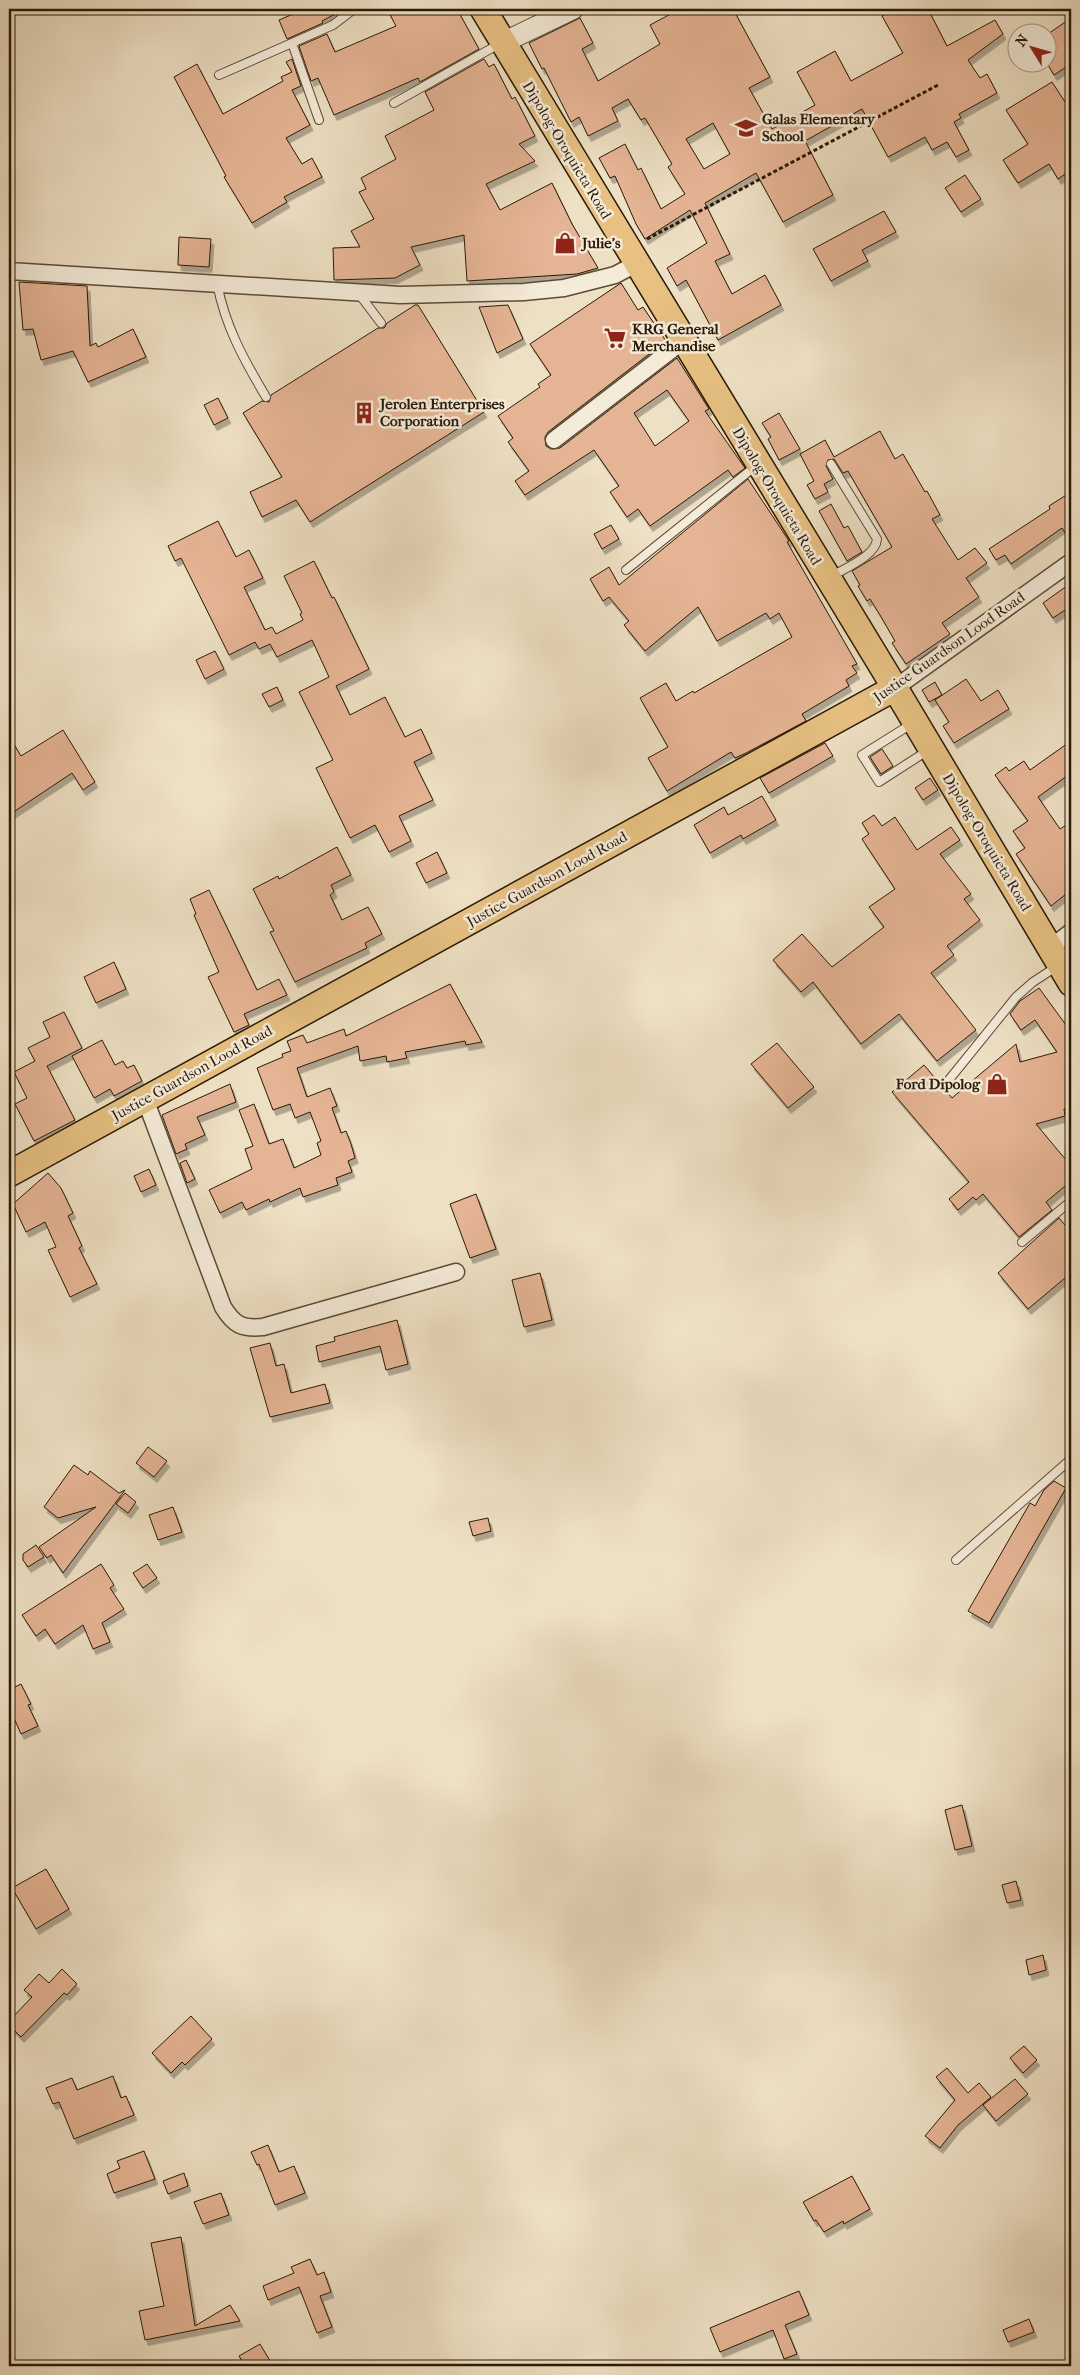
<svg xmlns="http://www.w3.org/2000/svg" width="1080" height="2375" viewBox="0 0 1080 2375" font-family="'IM FELL French Canon',serif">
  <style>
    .building { fill: #e5b494; stroke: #2a1905; fill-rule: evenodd; filter: url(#shadow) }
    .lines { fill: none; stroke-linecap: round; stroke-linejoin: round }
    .service-casing { stroke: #5b4b35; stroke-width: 10 }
    .minor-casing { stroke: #5b4b35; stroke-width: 19 }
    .tertiary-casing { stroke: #5b4b35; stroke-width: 22 }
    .primary-casing { stroke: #2a1905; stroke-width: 28 }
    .path { stroke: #2a1905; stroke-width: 3; stroke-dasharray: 4 2.5; stroke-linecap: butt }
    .service { stroke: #f4ebd9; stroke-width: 8 }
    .minor { stroke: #f4ebd9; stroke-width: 16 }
    .tertiary { stroke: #f4ebd9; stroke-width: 20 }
    .primary { stroke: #e7c082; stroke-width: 25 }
    .labels { text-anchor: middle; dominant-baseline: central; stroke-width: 5; stroke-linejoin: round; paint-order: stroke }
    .poi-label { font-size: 15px; font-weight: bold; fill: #2a1905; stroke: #f4ebd9; text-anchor: start }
    .street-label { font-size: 15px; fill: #2a1905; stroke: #f4ebd9 }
  </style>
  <defs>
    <filter id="shadow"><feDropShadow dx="3" dy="5.5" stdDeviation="0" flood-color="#0004"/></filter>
  </defs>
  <rect width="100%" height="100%" fill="#eee0c4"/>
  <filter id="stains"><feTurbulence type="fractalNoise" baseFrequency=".004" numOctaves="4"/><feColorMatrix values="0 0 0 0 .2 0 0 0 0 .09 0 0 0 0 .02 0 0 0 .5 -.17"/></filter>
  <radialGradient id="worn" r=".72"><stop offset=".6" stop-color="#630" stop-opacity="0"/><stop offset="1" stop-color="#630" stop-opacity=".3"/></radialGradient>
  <path class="building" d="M305,9H345L322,21L323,23L287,39L279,20Z
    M387,9H457L479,49L420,82L418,78L334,115L318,78L311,81L299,46L327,34L335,52L396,26Z
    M680,9H733L770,77L749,88L772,129L815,105L797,72L835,51L851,81L903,53L882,16L894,9H928L947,46L995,20L1003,34L968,60L980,78L987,74L997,93L959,114L961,118L954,122L969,150L956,157L947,142L932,150L925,137L888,157L862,109L805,141L833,195L783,222L756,173L705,203L730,254L715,261L732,294L765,275L781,305L718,340L686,280L677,286L667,268L707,243L690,210L645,239L636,224L615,176L610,178L599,158L625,144L638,170L641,168L661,209L685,194L668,167L672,164L645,118L641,120L628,99L612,108L618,121L588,136L579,117L571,122L544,68L542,69L529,43L580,18L593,43L582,49L598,81L660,44L650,25ZM713,123L730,154L704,169L686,139Z
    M1071,18V64L1054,75L1048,65V34Z
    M292,59L301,86L292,90L310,125L286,138L302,164L312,158L322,177L284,197L287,202L252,223L224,177L226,176L174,77L197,64L223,114L283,81L281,77L292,72L286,62Z
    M484,59L489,67L494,64L512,99L515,97L535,136L519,144L535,161L486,184L500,210L552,183L572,224L598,268L577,274L467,281L464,235L411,247L420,265L395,278L334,280L333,248L360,247L351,231L374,219L359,192L366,189L361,178L396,159L385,136L434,110L425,92Z
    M1052,82L1071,111V170L1058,179L1049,164L1018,183L1003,160L1028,144L1006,110Z
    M965,175L981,199L961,212L945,188Z
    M884,211L896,232L862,250L868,261L831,281L813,249Z
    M179,237L211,239L209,267L178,265Z
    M19,282L87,286L90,346L96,343L98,347L133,329L146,357L88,382L73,351L41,360L33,329L23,330Z
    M621,283L638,310L643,307L666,341L548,432L545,437L546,446L551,449L560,448L677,358L709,409L705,411L745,468L733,477L728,470L650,526L638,509L627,517L610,492L619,486L594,450L525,495L515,481L529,471L508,442L513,438L498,416L540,387L538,384L551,375L530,344ZM667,390L689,421L655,446L634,413Z
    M415,305H418L484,412L310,522L296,500L262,517L250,492L282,477L243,413L262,401L269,402L271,395L378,328H384L387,323Z
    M508,305L523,339L497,353L479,307Z
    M218,398L228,418L214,425L204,405Z
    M779,413L800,449L779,460L768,439L771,437L762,423Z
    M880,431L895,459L903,454L925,492L927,491L940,515L932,519L958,560L975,548L987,563L966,578L979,597L942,623L950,634L906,664L892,643L895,641L880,615L870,599L867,601L858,586L860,585L852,571L892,547L848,471L843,473L834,459L828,460L826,466L833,479L824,484L828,492L815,499L807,485L814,481L800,454L825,440L834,457Z
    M748,479L789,541L787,542L857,664L852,666L857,673L846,680L849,686L802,714L806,721L746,753L735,758L731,752L667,791L648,758L668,747L640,698L666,683L676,701L693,691L694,693L792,637L779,613L770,619L766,613L717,641L698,607L645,651L624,625L629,621L609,597L603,601L590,579L609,567L619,585Z
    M1071,492V542L1062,528L1011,564L1005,555L996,560L989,549L1050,509L1049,506Z
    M831,504L844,528L848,526L862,552L847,561L819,511Z
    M218,521L236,557L249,550L263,578L244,587L265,630L272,627L276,634L303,620L300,614L302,613L284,576L314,561L332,598L334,597L369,669L336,686L350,715L385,697L405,737L421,729L432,753L414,762L433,800L399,816L411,841L389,852L375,825L350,838L330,797L316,768L333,760L299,692L329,677L312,640L277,657L270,644L259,649L255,642L229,655L181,558L175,561L168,546Z
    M611,525L619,539L602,549L594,534Z
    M1071,583V606L1053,618L1043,603Z
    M215,651L224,669L205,679L196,660Z
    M966,679L981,701L998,690L1009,709L954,743L943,726L949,722L935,700Z
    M935,682L942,695L929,702L922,690Z
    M277,687L283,700L269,707L262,694Z
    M63,730L95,782L83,790L72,773L9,815V736L21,756Z
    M1071,741V773L1038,797L1060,829L1071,822V890L1051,906L1016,854L1025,848L1013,831L1028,821L995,775L1006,767L1009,771L1024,761L1030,770Z
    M825,743L833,756L769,793L760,778Z
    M882,749L893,766L881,774L870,757Z
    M930,778L938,790L923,800L915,788Z
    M762,796L776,820L743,839L741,835L710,853L694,825L724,807L728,815Z
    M874,815L882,826L895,817L917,850L951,827L960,840L940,854L971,894L964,899L980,920L947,946L954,955L931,973L976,1030L937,1061L899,1014L861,1044L813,982L801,992L773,960L802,934L832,967L884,927L869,907L895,889L862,839L869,834L862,823Z
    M337,847L351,875L331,885L334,892L330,895L342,920L368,907L382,934L365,943L367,948L295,982L270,932L274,931L253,889L278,876L279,879Z
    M437,852L447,873L426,883L416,863Z
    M209,890L257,990L279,979L287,995L244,1014L249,1025L234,1032L208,977L219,972L194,915L196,914L190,899Z
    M114,962L126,989L96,1003L84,977Z
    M450,984L482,1042L466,1045L465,1041L449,1044L405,1052L407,1058L387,1062L386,1056L360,1061L358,1046L297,1068L307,1097L330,1088L337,1106L332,1108L341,1133L346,1131L351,1144L355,1158L348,1161L352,1172L336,1178L338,1185L303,1197L300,1188L270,1202L269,1199L246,1210L242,1202L220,1213L209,1190L252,1169L245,1149L253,1146L239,1110L254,1104L269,1144L283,1139L294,1168L321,1155L317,1143L321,1141L310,1112L295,1118L290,1104L273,1110L257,1068L283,1057L282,1054L291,1051L287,1041L303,1035L307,1043L344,1029L346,1036Z
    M1039,988L1066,1025L1065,1026L1071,1038V1105L1064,1109L1065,1116L1036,1124L1071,1166V1181L1046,1202L1052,1210L1019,1237L983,1194L976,1200L973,1197L958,1210L949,1199L969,1182L892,1092L924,1065L952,1098L1016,1044L1020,1062L1057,1052L1035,1020L1021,1030L1010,1014L1020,1001Z
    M64,1012L82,1048L47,1066L75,1120L34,1141L15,1104L27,1098L14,1072L35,1061L28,1048L50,1037L43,1022Z
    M102,1040L115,1065L123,1061L127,1068L134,1065L142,1081L114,1096L110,1089L94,1098L72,1056Z
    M777,1043L814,1087L788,1108L751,1064Z
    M230,1084L236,1102L197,1117L205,1135L185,1144L187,1149L176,1154L162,1115Z
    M186,1160L195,1179L187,1183L180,1163Z
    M149,1169L156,1185L141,1192L134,1176Z
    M48,1173L61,1188L73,1213L68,1216L82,1246L79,1248L97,1284L70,1297L48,1250L56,1247L45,1222L26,1232L13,1204Z
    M476,1194L496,1249L470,1258L450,1204Z
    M1059,1218L1071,1232V1273L1028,1309L998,1273Z
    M540,1273L552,1320L524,1327L512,1280Z
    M397,1320L408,1364L386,1370L380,1346L319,1362L316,1346L335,1341L334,1337Z
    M270,1343L276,1366L284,1364L291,1393L325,1384L330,1403L270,1417L250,1348Z
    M148,1447L167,1461L154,1477L136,1463Z
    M74,1465L88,1475L90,1471L119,1493L125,1490L63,1573L51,1555L47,1558L39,1547L96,1507L58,1518L44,1507Z
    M1054,1481L1066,1488L989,1623L968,1611L1030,1503L1035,1506L1044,1490Z
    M125,1493L136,1502L128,1513L116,1504Z
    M173,1507L182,1532L158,1540L149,1515Z
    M488,1518L491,1531L473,1536L469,1522Z
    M36,1545L44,1557L28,1567L23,1560V1554Z
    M101,1564L114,1585L110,1588L124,1609L102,1623L110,1642L93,1649L83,1625L55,1644L45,1629L36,1636L22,1615Z
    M147,1564L157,1578L143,1588L133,1573Z
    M21,1684L31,1704L28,1705L38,1726L21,1734L9,1707V1690Z
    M962,1805L972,1846L955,1850L945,1810Z
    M46,1869L69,1909L36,1929L12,1888Z
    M1016,1881L1021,1900L1007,1903L1002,1885Z
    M1043,1955L1046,1970L1029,1975L1026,1960Z
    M62,1969L77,1984L67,1995L64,1993L21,2037L9,2025V2021L32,1997L24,1990L39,1974L49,1983Z
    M191,2016L212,2039L185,2065L182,2062L171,2073L152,2053Z
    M1024,2046L1037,2060L1023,2073L1010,2058Z
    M947,2068L968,2093L979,2083L991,2097L958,2125L940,2148L925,2136L955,2100L936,2077Z
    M113,2076L121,2098L126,2096L134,2115L74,2139L59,2102L53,2104L46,2088L72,2078L77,2090Z
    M1015,2079L1028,2094L996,2121L983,2105Z
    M268,2145L279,2172L294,2166L305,2193L275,2205L259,2164L257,2165L251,2152Z
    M144,2151L155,2179L114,2193L107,2174L120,2168L117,2161Z
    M184,2173L188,2186L168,2194L163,2181Z
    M852,2176L870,2209L844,2224L843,2221L824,2232L816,2220L814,2221L803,2202Z
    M221,2193L229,2215L203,2224L194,2202Z
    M181,2237L195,2326L230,2305L240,2321L145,2340L139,2311L164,2306L151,2243Z
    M310,2259L317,2275L324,2272L331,2292L320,2296L332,2327L317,2333L299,2287L268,2300L263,2286L294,2273L291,2267Z
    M799,2291L809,2315L785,2325L797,2354L784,2359L773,2330L720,2352L710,2328Z
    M1029,2319L1034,2332L1008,2342L1003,2330Z
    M260,2344L273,2366H245L239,2356Z"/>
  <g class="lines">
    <g class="service-casing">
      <path id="service" d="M292,43L319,120
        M219,75L333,25L354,9
        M394,103L501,43
        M217,283C225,326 244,360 266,397
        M359,294L381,323
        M831,464L877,539C876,556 845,568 832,576
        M626,570L757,465
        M913,723L862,755L879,782L927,751
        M948,1081L1016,997L1033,982L1056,967
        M1022,1242L1071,1201
        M956,1560L1071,1459"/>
    </g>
    <g class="minor-casing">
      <path id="minor" d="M9,271L400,295L524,292L564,288L615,275L636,264
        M554,440L683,341
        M895,688L1071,562
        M1050,948L1071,932
        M145,1099L223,1307C234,1325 242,1329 263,1327L456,1272"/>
    </g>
    <g class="tertiary-casing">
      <path id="tertiary" d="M502,43L573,9"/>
    </g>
    <g class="primary-casing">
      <path id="primary" d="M483,9L889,678L1071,983
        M9,1174L895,688"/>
    </g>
    <path class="path" d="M647,239L940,84"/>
    <use href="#service" class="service"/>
    <use href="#minor" class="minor"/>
    <use href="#tertiary" class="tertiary"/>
    <use href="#primary" class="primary"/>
  </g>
  <defs>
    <g id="school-bare" transform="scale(1.725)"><path d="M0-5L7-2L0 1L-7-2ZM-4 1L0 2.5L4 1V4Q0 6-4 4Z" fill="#8f2418" stroke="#f4ebd9" stroke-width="2.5" paint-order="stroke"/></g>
    <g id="shop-bare" transform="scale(1.725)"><path d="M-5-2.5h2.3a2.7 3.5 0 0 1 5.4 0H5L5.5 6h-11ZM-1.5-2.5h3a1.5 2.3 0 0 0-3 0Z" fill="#8f2418" stroke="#f4ebd9" stroke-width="2.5" paint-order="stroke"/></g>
    <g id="supermarket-bare" transform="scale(1.725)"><path d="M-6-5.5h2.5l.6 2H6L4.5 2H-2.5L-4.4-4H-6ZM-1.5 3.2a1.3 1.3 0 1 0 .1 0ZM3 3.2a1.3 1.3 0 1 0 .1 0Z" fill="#8f2418" stroke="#f4ebd9" stroke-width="2.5" paint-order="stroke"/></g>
    <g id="building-bare" transform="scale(1.725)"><path d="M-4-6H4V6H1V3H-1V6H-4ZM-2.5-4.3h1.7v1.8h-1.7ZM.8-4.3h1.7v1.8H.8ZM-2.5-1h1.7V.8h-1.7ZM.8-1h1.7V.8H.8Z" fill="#8f2418" stroke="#f4ebd9" stroke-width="2.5" paint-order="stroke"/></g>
  </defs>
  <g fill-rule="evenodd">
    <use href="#school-bare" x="746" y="128"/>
    <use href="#shop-bare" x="565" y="243"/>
    <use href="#supermarket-bare" x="615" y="338"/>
    <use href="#building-bare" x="364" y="413"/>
    <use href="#shop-bare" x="997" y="1084"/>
  </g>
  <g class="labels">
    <g class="poi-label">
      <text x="762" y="119">Galas Elementary<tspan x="762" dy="17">School</tspan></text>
      <text x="582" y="243">Julie's</text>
      <text x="632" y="329">KRG General<tspan x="632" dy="17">Merchandise</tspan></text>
      <text x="380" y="404">Jerolen Enterprises<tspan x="380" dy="17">Corporation</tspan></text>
      <text x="980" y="1084" text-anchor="end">Ford Dipolog</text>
    </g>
    <g class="street-label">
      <text transform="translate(567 150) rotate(59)">Dipolog-Oroquieta Road</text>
      <text transform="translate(777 496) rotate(59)">Dipolog-Oroquieta Road</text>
      <text transform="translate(949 647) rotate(-35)">Justice Guardson Lood Road</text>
      <text transform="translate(987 842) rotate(59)">Dipolog-Oroquieta Road</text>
      <text transform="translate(547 879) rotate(-29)">Justice Guardson Lood Road</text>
      <text transform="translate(192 1073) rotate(-29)">Justice Guardson Lood Road</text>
    </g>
  </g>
  <rect width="1080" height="2375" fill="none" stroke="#eee0c4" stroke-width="30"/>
  <rect x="10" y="10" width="1060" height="2355" fill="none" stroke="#2a1905" stroke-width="2.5"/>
  <rect x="15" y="15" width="1050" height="2345" fill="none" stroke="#2a1905"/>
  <g transform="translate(1032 48) rotate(307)"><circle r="24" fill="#f4ebd9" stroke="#a39784"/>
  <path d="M0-4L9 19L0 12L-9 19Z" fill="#8f2418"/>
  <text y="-8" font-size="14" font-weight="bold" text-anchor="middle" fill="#2a1905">N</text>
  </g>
  <rect width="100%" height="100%" filter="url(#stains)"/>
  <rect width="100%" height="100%" fill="url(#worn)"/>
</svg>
